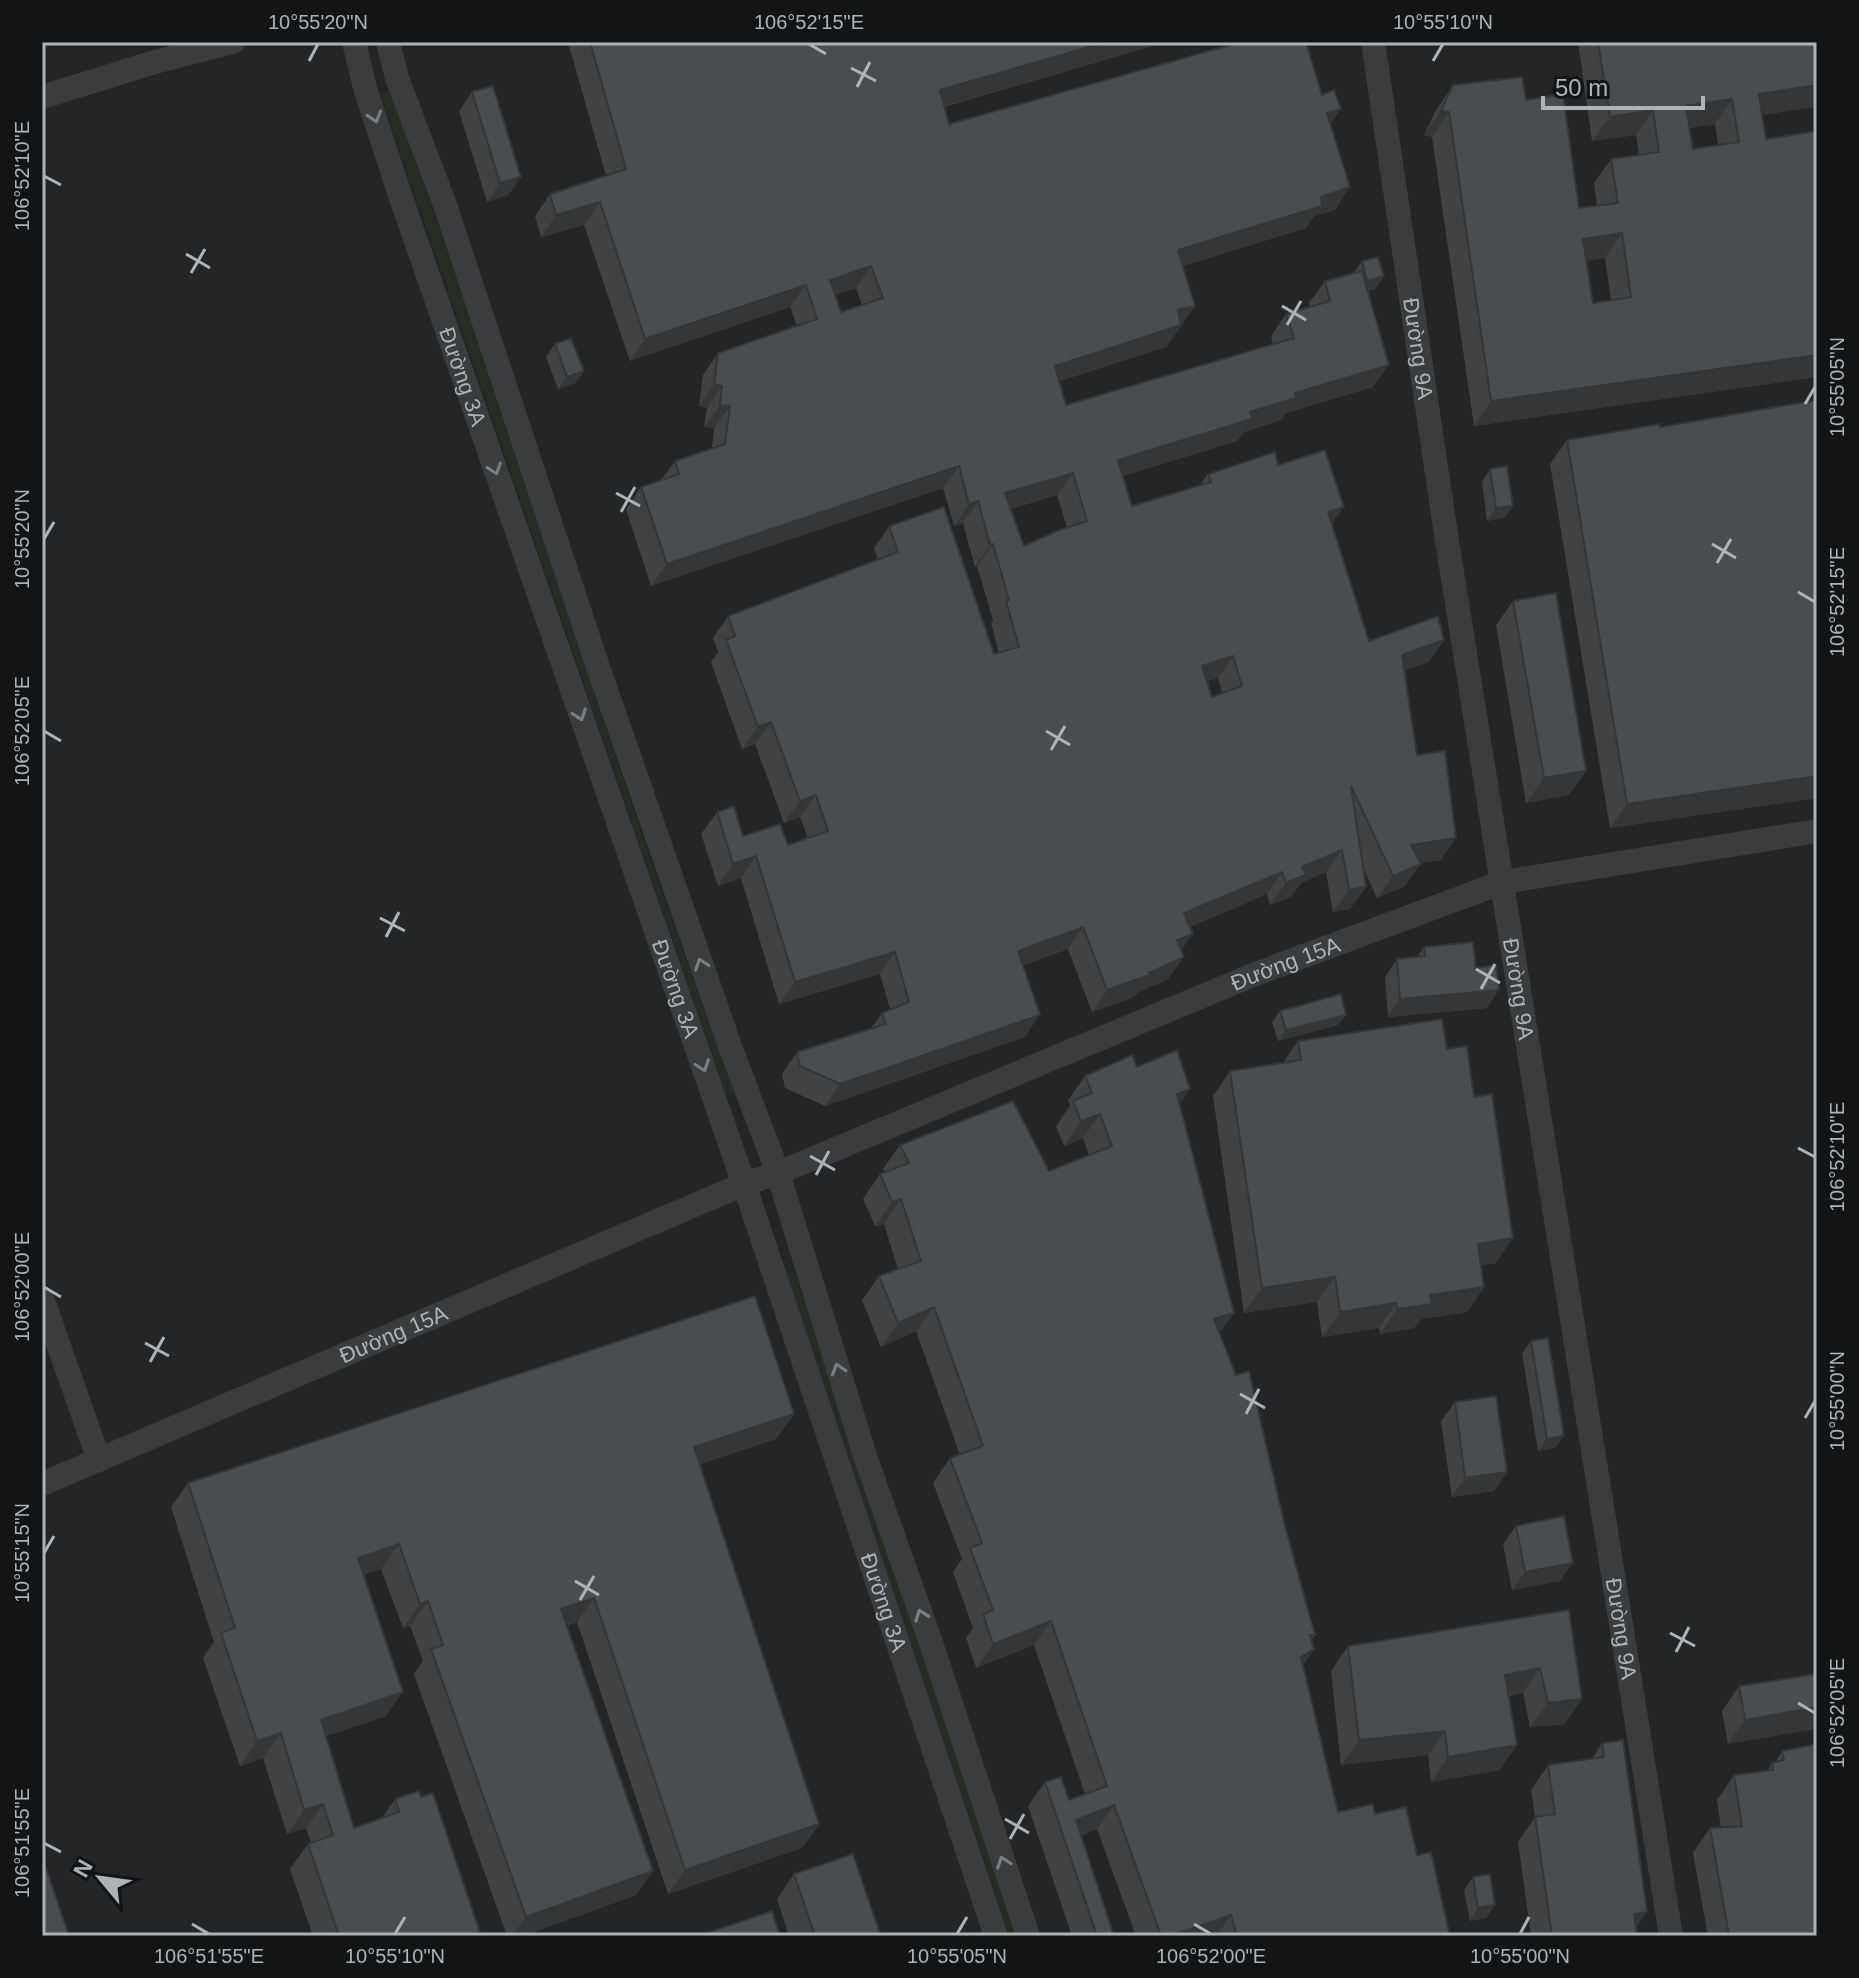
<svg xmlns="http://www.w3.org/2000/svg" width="1859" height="1978" viewBox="0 0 1859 1978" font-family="Arial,sans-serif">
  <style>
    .built { fill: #242527 }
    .green { fill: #272c25 }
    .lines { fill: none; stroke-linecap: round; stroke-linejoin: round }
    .minor { stroke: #3a3c3e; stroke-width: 24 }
    .wall { fill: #404244; fill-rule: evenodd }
    .shaded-wall { fill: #343637 }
    .building { fill: #4a4d4f; stroke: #343637; stroke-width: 2; fill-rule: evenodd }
    .oneway { stroke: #797e81 }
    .ticks { fill: none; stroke: #acb4b8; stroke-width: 3 }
    .labels { text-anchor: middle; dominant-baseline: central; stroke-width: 7; stroke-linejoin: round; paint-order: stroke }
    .street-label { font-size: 22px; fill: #acb4b8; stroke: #131415 }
    .neatline { fill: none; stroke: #acb4b8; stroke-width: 3 }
    .ticks-label { font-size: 20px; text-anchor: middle; fill: #acb4b8 }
  </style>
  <rect width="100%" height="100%" fill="#18191a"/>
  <path class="built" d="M42,42H1817V1936H42Z"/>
  <path class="green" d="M390,91C512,422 609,763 735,1092L726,1095L380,93Z
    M794,1270L1017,1936H1009L786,1273Z"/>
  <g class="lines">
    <g class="minor">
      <path id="s1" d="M354,42L365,88L401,198L744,1184L996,1936"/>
      <path d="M388,42L397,78L445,205L597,664L731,1049L778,1173L865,1456L929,1637L1028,1936"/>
      <path id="s2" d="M1373,42L1447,541L1671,1936"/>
      <path d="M42,97L155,62L233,42"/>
      <path d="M42,1298L99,1460"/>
      <path id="s3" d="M42,1484L744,1184L778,1173L1253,975L1503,882L1817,831"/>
    </g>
  </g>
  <path class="wall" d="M568,42H1166L944,107L949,124L1330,125L1335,210L1314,216L1306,228L1183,266L1195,306L1166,347L1059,381L1066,405L1273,344L1271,336L1286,314L1310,307L1309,303L1325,281L1353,273L1362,261L1384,276L1375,289L1367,291L1373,387L1286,413L1281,420L1244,432L1237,441L1123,476L1132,506L1200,485L1208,474L1278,465L1332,524L1369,641L1429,662L1405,670L1417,755L1441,860L1420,863L1405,886L1377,898L1363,867L1366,887L1350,909L1333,912L1326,872L1301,883L1291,897L1270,905L1267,894L1190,927L1193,934L1181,950L1168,979L1137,993L1134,997L1092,1012L1068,949L1023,965L1025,1037L825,1106L785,1088L782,1074L797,1052L870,1029L882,1013L890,1009L880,974L779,1004L741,878L718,886L701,834L717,812L743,836L788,845L808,838L800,817L784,823L755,744L742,749L711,662L718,652L713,638L728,616L878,560L874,548L889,526L994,654L999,653L991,623L993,620L977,566L975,567L963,523L954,526L943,488L651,586L626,509L641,487L661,480L675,461L712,448L714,428L704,427L707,408L699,406L703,375L718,353L797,326L790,307L630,361L584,225L541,237L535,216L550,194L606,176ZM856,288L862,305L841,312L835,295ZM1057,495L1067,528L1024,546L1011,509ZM1218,678L1222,693L1212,697L1207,681Z
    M1578,42H1817L1762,115L1766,139L1817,377L1474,426L1432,137L1424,135L1436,110L1453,85L1526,100L1579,208L1597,205L1594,183L1611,159L1639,155L1636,135L1592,141ZM1715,124L1718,145L1693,149L1690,128ZM1605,258L1611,300L1593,303L1586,261Z
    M472,92L521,177L508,195L487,202L459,111Z
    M555,344L584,371L575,383L558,389L546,357Z
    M1660,427L1817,798L1610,828L1550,464L1567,440Z
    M1490,469L1513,506L1504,518L1487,521L1482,481Z
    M1513,601L1569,795L1526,803L1496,625Z
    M1424,947L1476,968L1487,1008L1388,1017L1385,977L1397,959L1417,957Z
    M1280,1011L1338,1025L1278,1041L1272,1022Z
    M1298,1041L1447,1049L1496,1263L1481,1265L1484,1287L1467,1312L1421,1319L1414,1328L1380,1334L1379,1328L1322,1337L1317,1302L1244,1313L1213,1096L1230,1071L1283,1063Z
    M1137,1067L1179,1104L1220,1333L1285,1526L1315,1635L1311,1640L1314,1649L1303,1665L1338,1812L1375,1814L1417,1855L1450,1936H1136L1097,1829L1081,1836L1097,1936H1072L1028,1806L1045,1782L1069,1800L1085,1794L1034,1645L976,1668L966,1638L973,1628L953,1572L962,1559L933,1483L950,1458L960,1455L916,1331L881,1347L862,1300L879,1276L898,1269L884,1224L875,1226L863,1199L880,1174L885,1172L883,1169L900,1145L1049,1171L1089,1155L1083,1138L1064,1146L1056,1126L1070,1106L1068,1100L1085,1076Z
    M1531,1341L1555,1448L1538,1451L1522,1353Z
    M1455,1402L1507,1472L1494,1491L1452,1497L1441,1421Z
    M794,1414L776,1439L700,1464L819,1824L802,1848L668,1894L577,1622L567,1626L636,1895L523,1936H507L414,1674L423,1661L410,1626L403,1628L381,1569L364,1575L386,1716L326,1736L354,1828L382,1818L395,1799L480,1932L477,1936H313L290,1869L308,1844L311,1843L306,1828L287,1834L263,1758L240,1766L203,1658L214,1642L171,1507L188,1483Z
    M1516,1526L1560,1581L1512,1590L1503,1544Z
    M1569,1610L1565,1724L1530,1727L1523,1693L1509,1696L1500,1770L1431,1782L1428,1755L1341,1765L1331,1671L1348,1646Z
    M1817,1674L1728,1744L1722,1711L1739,1686Z
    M1602,1743L1637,1936H1531L1518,1842L1535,1817L1531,1790L1548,1765L1592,1759Z
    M1782,1751L1817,1936H1708L1693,1853L1710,1828H1721L1717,1800L1734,1775L1767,1771L1772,1763H1775Z
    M794,1874L881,1936H789L777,1899Z
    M1473,1877L1495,1905L1486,1918L1470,1921L1464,1890Z"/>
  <path class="shaded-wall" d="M1106,42H1166L924,112L940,90Z
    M1817,85V107L1742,118L1759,94Z
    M1732,99L1715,124L1669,131L1686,106Z
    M1341,109L1326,131L1327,113Z
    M1653,110L1636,135L1592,141L1610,117Z
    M1441,111L1449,112L1432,137L1424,135Z
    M521,177L508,195L487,202L500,183Z
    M1350,187L1335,210L1314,216L1306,228L1163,272L1178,250L1321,197Z
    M600,202L584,225L541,237L556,215Z
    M1622,233L1605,258L1566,264L1583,239Z
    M871,266L856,288L815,302L830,280Z
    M1384,276L1375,289L1358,293L1367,281Z
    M806,285L790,307L630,361L645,339Z
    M1195,306L1166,347L1039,388L1055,366L1178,310Z
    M1817,355V377L1474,426L1491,401Z
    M1389,365L1373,387L1286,413L1281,420L1244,432L1237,441L1102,482L1118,460L1250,412L1295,393Z
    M584,371L575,383L558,389L567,377Z
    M714,384L722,386L707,408L699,406Z
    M720,405L730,406L714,428L704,427Z
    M959,466L943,488L651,586L667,564Z
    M1073,473L1057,495L990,515L1005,493Z
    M978,501L963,523L954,526L969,504Z
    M1513,506L1504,518L1487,521L1496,508Z
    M1344,507L1328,529V512Z
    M993,544L977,566L975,567L990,545Z
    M1444,640L1429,662L1387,677L1402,655Z
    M1233,656L1218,678L1186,688L1202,666Z
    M771,722L755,744L742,749L758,727Z
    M1586,771L1569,795L1526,803L1544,778Z
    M1817,776V798L1610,828L1627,804Z
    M816,795L800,817L784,823L800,801Z
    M1456,838L1441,860L1395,867L1411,845Z
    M1342,850L1326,872L1301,883L1291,897L1270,905L1286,883L1302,867Z
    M756,856L741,878L718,886L733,864Z
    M1421,864L1405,886L1377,898L1393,876Z
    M1282,872L1267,894L1169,936L1184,913Z
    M1366,887L1350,909L1333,912L1349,890Z
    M1083,927L1068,949L1003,973L1018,951Z
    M1193,934L1177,956V940Z
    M895,952L880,974L779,1004L795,982Z
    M1184,957L1168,979L1137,993L1134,997L1092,1012L1107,990Z
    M1499,990L1487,1008L1388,1017L1400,999Z
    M1040,1015L1025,1037L825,1106L840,1084Z
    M1346,1015L1338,1025L1278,1041L1286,1030Z
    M1190,1089L1173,1114L1177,1094Z
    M1100,1114L1083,1138L1064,1146L1081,1121Z
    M901,1199L884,1224L875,1226L892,1202Z
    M1513,1238L1496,1263L1461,1268L1478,1244Z
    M1335,1277L1317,1302L1244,1313L1262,1288Z
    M1484,1287L1467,1312L1421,1319L1414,1328L1380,1334L1397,1309L1430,1295Z
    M1396,1303L1379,1328L1322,1337L1340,1312Z
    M934,1307L916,1331L881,1347L898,1323Z
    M1234,1313L1217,1337L1214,1319Z
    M794,1414L776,1439L677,1472L694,1447Z
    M1564,1436L1555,1448L1538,1451L1547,1439Z
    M1507,1472L1494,1491L1452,1497L1465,1478Z
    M399,1544L381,1569L341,1582L358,1558Z
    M1573,1563L1560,1581L1512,1590L1525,1572Z
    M594,1598L577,1622L544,1634L561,1609Z
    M428,1601L410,1626L403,1628L420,1604Z
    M1051,1621L1034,1645L976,1668L993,1644Z
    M1314,1649L1297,1673L1301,1657Z
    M1540,1668L1523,1693L1488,1700L1505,1675Z
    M403,1692L386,1716L304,1744L321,1720Z
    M1582,1699L1565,1724L1530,1727L1548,1703Z
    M1817,1707V1729L1728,1744L1745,1720Z
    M1445,1731L1428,1755L1341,1765L1359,1740Z
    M281,1733L263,1758L240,1766L257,1741Z
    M1517,1745L1500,1770L1431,1782L1448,1757Z
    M323,1804L306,1828L287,1834L304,1810Z
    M1114,1805L1097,1829L1065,1842L1076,1820Z
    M819,1824L802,1848L668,1894L685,1870Z
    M653,1871L636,1895L523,1936H512L526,1917Z
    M1495,1905L1486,1918L1470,1921L1478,1908Z
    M1647,1912L1630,1936L1634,1914Z
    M1231,1915L1216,1936H1169Z"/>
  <path class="building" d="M590,42H1106L940,90L949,124L1241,42H1306L1322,95L1334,90L1341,109L1327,113L1350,187L1321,197L1322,206L1178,250L1195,306L1178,310L1181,325L1055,366L1066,405L1294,338L1286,314L1330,301L1325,281L1362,271L1389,365L1295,393L1296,398L1250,412L1252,419L1118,460L1132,506L1211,482L1208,474L1275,452L1278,465L1325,450L1344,507L1328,512L1369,641L1438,616L1444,640L1402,655L1417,755L1445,751L1456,838L1411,845L1421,864L1393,876L1351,786L1366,887L1349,890L1342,850L1302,867L1306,875L1286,883L1282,872L1184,913L1193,934L1177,940L1184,957L1149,973L1150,975L1107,990L1083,927L1018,951L1040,1015L840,1084L800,1066L797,1052L886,1024L882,1013L909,1002L895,952L795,982L756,856L733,864L717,812L734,806L743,836L780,824L788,845L828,831L816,795L800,801L771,722L758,727L726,640L735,636L728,616L898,552L889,526L944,507L994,654L1019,647L1006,601L1009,600L993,544L990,545L978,501L969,504L959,466L667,564L641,487L679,474L675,461L725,444L730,406L720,405L722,386L714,384L718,353L817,319L806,285L645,339L600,202L556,215L550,194L626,169ZM871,266L883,298L841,312L830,280ZM1073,473L1087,521L1059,530L1024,546L1005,493ZM1233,656L1242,686L1212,697L1202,666Z
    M1598,42H1817V85L1759,94L1766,139L1817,131V355L1491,401L1449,112L1441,111L1453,85L1522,77L1526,100L1563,94L1579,208L1618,203L1611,159L1659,152L1653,110L1610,117ZM1732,99L1739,142L1693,149L1686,106ZM1622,233L1631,297L1593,303L1583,239Z
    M493,86L521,177L500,183L472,92Z
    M1378,257L1384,276L1367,281L1362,261Z
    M571,338L584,371L567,377L555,344Z
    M1817,400V776L1627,804L1567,440L1660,424V427Z
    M1507,466L1513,506L1496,508L1490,469Z
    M1556,593L1586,771L1544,778L1513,601Z
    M1473,942L1476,968L1496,965L1499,990L1400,999L1397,959L1425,956L1424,947Z
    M1341,994L1346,1015L1286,1030L1280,1011Z
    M1442,1019L1447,1049L1467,1046L1474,1097L1492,1094L1513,1238L1478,1244L1484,1287L1430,1295L1432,1304L1397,1309L1396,1303L1340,1312L1335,1277L1262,1288L1230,1071L1301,1060L1298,1041Z
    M1177,1050L1190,1089L1177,1094L1234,1313L1214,1319L1236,1375L1249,1371L1285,1526L1315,1635H1310L1314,1649L1301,1657L1338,1812L1373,1804L1375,1814L1406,1807L1417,1855L1431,1852L1450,1936H1237L1231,1915L1169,1936H1161L1114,1805L1076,1820L1114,1936H1097L1045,1782L1061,1777L1069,1800L1107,1786L1051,1621L993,1644L983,1614L993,1610L970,1548L982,1543L950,1458L983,1446L934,1307L898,1323L879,1276L921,1261L901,1199L892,1202L880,1174L909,1163L900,1145L1013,1101L1049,1171L1112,1146L1100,1114L1081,1121L1073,1101L1092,1093L1085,1076L1132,1055L1137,1067Z
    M755,1296L794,1414L694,1447L819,1824L685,1870L594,1598L561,1609L653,1871L526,1917L431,1649L443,1645L428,1601L420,1604L399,1544L358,1558L403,1692L321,1720L354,1828L399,1812L395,1799L419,1791L421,1797L433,1793L480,1932L468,1936H339L308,1844L333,1835L323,1804L304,1810L281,1733L257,1741L221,1633L235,1628L188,1483Z
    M1548,1338L1564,1436L1547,1439L1531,1341Z
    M1496,1396L1507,1472L1465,1478L1455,1402Z
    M1564,1516L1573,1563L1525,1572L1516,1526Z
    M1569,1610L1582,1699L1548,1703L1540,1668L1505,1675L1517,1745L1448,1757L1445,1731L1359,1740L1348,1646Z
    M1817,1674V1707L1745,1720L1739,1686Z
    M1623,1740L1647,1912L1634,1914L1637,1936H1552L1535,1817L1555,1814L1548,1765L1604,1757L1602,1743Z
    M1817,1744V1936H1729L1710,1828L1742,1826L1734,1775L1773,1770L1772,1763L1784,1760L1782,1751Z
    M853,1854L881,1936H815L794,1874Z
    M42,1856L69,1936H42Z
    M1490,1874L1495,1905L1478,1908L1473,1877Z
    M772,1911L780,1936H698Z"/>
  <defs><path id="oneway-chevron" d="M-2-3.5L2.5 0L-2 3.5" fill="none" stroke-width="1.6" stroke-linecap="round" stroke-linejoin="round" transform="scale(2)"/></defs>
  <g class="oneway">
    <use href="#oneway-chevron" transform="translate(375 117) rotate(72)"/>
    <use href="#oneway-chevron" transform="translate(495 469) rotate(71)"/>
    <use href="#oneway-chevron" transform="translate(580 715) rotate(71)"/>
    <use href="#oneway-chevron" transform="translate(701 964) rotate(-109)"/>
    <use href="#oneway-chevron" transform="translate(703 1066) rotate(71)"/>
    <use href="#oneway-chevron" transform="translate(838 1369) rotate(-107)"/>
    <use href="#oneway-chevron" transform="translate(921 1615) rotate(-110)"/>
    <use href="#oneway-chevron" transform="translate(1003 1862) rotate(-109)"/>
  </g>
  <path class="ticks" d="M809,44L826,54M309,61L318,44M1433,61L1443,44M851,68L876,81M857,87L870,62M44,176L61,185M186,254L210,268M191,273L205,249M1282,306L1306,320M1287,325L1301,301M1805,404L1815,387M616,493L640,506M621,512L635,487M44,539L54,522M1712,544L1736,558M1717,563L1731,539M1798,592L1815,602M44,731L61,741M1046,731L1070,745M1051,750L1065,726M380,918L405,931M386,937L399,912M1476,969L1500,983M1481,989L1495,964M1798,1148L1815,1157M810,1156L835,1170M816,1175L829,1151M44,1287L61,1297M145,1343L169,1356M150,1362L164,1337M1240,1394L1265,1408M1246,1414L1259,1389M1805,1418L1815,1401M44,1553L54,1536M575,1581L599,1595M580,1600L594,1576M1670,1633L1695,1646M1676,1652L1689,1627M1798,1703L1815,1713M1005,1819L1029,1833M1010,1839L1024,1814M44,1843L61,1852M192,1924L209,1934M1194,1924L1211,1934M395,1934L405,1917M957,1934L967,1917M1520,1934L1529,1917"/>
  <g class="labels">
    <g class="street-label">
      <text stroke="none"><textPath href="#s2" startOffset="310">Đường 9A</textPath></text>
      <text stroke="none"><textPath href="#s1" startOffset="352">Đường 3A</textPath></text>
      <text stroke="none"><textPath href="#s3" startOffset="1348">Đường 15A</textPath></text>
      <text stroke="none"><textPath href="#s1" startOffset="1000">Đường 3A</textPath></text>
      <text stroke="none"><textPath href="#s2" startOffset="958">Đường 9A</textPath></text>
      <text stroke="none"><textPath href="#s3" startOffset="382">Đường 15A</textPath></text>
      <text stroke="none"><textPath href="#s1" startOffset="1648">Đường 3A</textPath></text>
      <text stroke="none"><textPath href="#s2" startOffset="1606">Đường 9A</textPath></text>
    </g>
  </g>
  <rect width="1859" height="1978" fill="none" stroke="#131415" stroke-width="88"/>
  <g transform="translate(100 1878) rotate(299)" stroke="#131415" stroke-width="6" paint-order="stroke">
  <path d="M0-6L14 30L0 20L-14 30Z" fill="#acb4b8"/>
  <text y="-12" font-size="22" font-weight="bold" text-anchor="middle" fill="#acb4b8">N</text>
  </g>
  <path d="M1543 96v12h160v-12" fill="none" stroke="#acb4b8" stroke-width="4"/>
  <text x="1555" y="96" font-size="24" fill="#acb4b8" stroke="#131415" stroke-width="6" paint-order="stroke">50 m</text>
  <rect x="44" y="44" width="1771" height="1890" class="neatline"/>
  <g class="ticks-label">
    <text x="318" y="29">10°55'20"N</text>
    <text x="809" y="29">106°52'15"E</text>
    <text x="1443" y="29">10°55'10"N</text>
    <text transform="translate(22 176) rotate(-90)" y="7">106°52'10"E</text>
    <text transform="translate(1837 387) rotate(-90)" y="7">10°55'05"N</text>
    <text transform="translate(22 539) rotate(-90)" y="7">10°55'20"N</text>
    <text transform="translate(1837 602) rotate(-90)" y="7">106°52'15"E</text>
    <text transform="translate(22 731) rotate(-90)" y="7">106°52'05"E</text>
    <text transform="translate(1837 1157) rotate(-90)" y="7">106°52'10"E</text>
    <text transform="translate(22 1287) rotate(-90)" y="7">106°52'00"E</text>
    <text transform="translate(1837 1401) rotate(-90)" y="7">10°55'00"N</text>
    <text transform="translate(22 1553) rotate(-90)" y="7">10°55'15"N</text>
    <text transform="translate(1837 1713) rotate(-90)" y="7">106°52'05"E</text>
    <text transform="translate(22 1843) rotate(-90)" y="7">106°51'55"E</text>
    <text x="209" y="1963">106°51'55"E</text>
    <text x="395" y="1963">10°55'10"N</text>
    <text x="957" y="1963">10°55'05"N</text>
    <text x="1211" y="1963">106°52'00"E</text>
    <text x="1520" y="1963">10°55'00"N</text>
  </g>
</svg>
